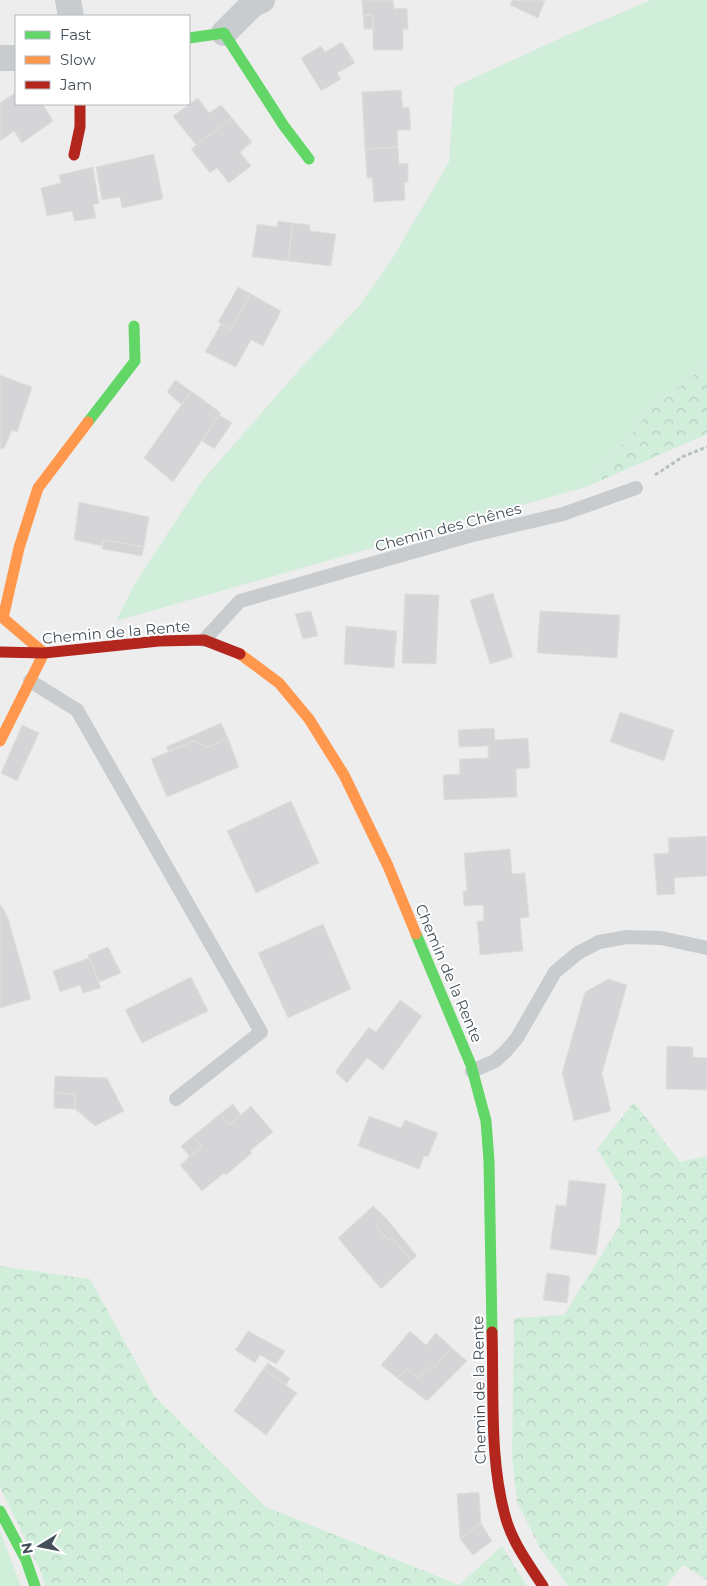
<svg xmlns="http://www.w3.org/2000/svg" width="707" height="1586" viewBox="0 0 707 1586" font-family="Montserrat,sans-serif">
  <style>
    .grass { fill: #d1eedb }
    .forest { fill: url(#forest-crowns) }
    .building { fill: #d5d5d7; stroke: #dfdfe0 }
    .lines { fill: none; stroke-linecap: round; stroke-linejoin: round }
    .path { stroke: #b6c2be; stroke-width: 3; stroke-dasharray: 4 2.5; stroke-linecap: butt }
    .lane { stroke: #c9ccce; stroke-width: 14 }
    .street { stroke: #c9ccce; stroke-width: 26 }
    .fast { stroke: #63d668; stroke-width: 11 }
    .slow { stroke: #ff974d; stroke-width: 11 }
    .jam { stroke: #b3261e; stroke-width: 11 }
    .labels { text-anchor: middle; dominant-baseline: central; stroke-width: 4; stroke-linejoin: round; paint-order: stroke }
    .street-label { font-size: 15px; fill: #445059; stroke: #fff }
  </style>
  <defs>
    <pattern id="forest-crowns" width="20" height="18" patternUnits="userSpaceOnUse" patternTransform="scale(1.25)"><rect width="20" height="18" fill="#d1eedb"/><path d="M2 6a3 3 0 1 1 6 0M12 15a3 3 0 1 1 6 0" fill="none" stroke="#b5cebe"/></pattern>
  </defs>
  <rect width="100%" height="100%" fill="#eeeded"/>
  <path class="grass" d="M651,0H707V364L652,409L586,487L116,621L137,580L202,481L300,369L359,306L392,259L449,162L454,87L563,37Z
    M0,1531L21,1586H0Z"/>
  <path class="forest" d="M707,364V434L586,487L652,409Z
    M634,1102L680,1162L707,1156V1580L683,1565L666,1586H568L540,1548L517,1502L512,1457L514,1318L564,1315L620,1225L622,1190L597,1149Z
    M0,1266L90,1279L155,1397L266,1507L459,1585L502,1546L527,1586H45L41,1572L0,1487Z"/>
  <path class="building" d="M362,0H393L394,9L407,8L408,29H403V50H373V15H363Z
    M512,0H542L545,1L538,18L510,5Z
    M363,15H373V29H364Z
    M342,42L355,63L337,73L341,79L321,91L301,58L321,46L325,52Z
    M401,90L403,108L409,107L411,130H397L398,147L365,149L362,92Z
    M16,92V104H43L53,121L22,143L14,131L0,141V103Z
    M198,98L209,113L221,105L232,118L196,145L173,116Z
    M232,118L252,142L240,152L251,166L229,183L217,168L210,173L191,149Z
    M398,147L399,164L408,163V182H404L405,200L374,202L372,178H367L365,149Z
    M154,154L163,199L122,208L120,197L102,200L96,167Z
    M93,167L99,204H93L96,218L75,221L72,211L47,216L41,188L61,183L59,175Z
    M278,221L293,223L288,261L252,257L257,224L277,227Z
    M293,223L310,225V231L336,234L331,266L288,261Z
    M238,287L251,294L231,329L218,322Z
    M251,294L281,311L263,346L251,340L236,367L205,352L221,324L231,329Z
    M0,375L32,387L17,432L12,430L4,449L0,448Z
    M175,380L191,391L182,405L167,392Z
    M191,391L221,413L173,482L144,458Z
    M219,415L232,423L214,449L202,441Z
    M79,502L149,517L144,547L104,540L102,546L74,540Z
    M104,540L144,547L142,556L102,549Z
    M493,593L513,657L490,664L470,600Z
    M405,594L439,595L436,664L402,663Z
    M311,611L318,636L303,639L295,614Z
    M540,611L620,615L617,658L537,653Z
    M346,626L397,631L394,668L344,664Z
    M620,712L674,730L664,761L610,742Z
    M221,723L228,738L208,747L194,741L168,751L166,747Z
    M22,725L39,733L17,781L1,773Z
    M494,728L495,740L528,738L530,768L516,769L517,797L444,800L443,775L460,774L459,759L488,758V746L459,747L458,730Z
    M228,738L239,767L167,797L151,759L194,741L208,747Z
    M291,801L319,863L256,893L227,831Z
    M707,836V876L674,878L675,894L657,895L654,854L669,853L668,838Z
    M510,849L512,874L525,873L529,917L520,918L523,951L480,955L477,921H484L483,905L464,906L463,891H467L464,853Z
    M0,903L8,918L31,999L0,1008Z
    M323,924L351,989L288,1018L258,953Z
    M108,947L121,973L99,982L88,955Z
    M89,958L101,988L83,993L80,985L60,992L53,971Z
    M191,977L208,1011L142,1043L125,1010Z
    M608,979L627,985L602,1073L611,1111L574,1121L562,1073L585,992Z
    M400,1000L422,1016L383,1070L367,1058L347,1083L335,1072L369,1027L376,1032Z
    M667,1046L693,1047V1057L707,1058V1090L666,1089Z
    M55,1076L107,1078L124,1111L95,1126L75,1109V1094L54,1093Z
    M54,1093L75,1094V1109L54,1108Z
    M233,1104L241,1115L229,1125L220,1114Z
    M251,1106L273,1132L250,1151L252,1153L226,1175L224,1173L202,1191L180,1165L202,1146L193,1136L220,1114L229,1125Z
    M369,1116L401,1128L405,1120L438,1133L428,1157L424,1156L419,1169L358,1146Z
    M193,1136L202,1146L190,1157L181,1146Z
    M569,1180L606,1184L596,1255L550,1249L556,1205L566,1206Z
    M373,1206L385,1217L376,1226L388,1240L392,1238L412,1260L381,1289L338,1238Z
    M385,1217L417,1256L412,1260L392,1238L388,1240L376,1226Z
    M547,1273L570,1276L567,1303L543,1300Z
    M248,1331L285,1351L276,1364L260,1355L255,1363L235,1350Z
    M410,1331L426,1345L436,1333L452,1348L432,1370L428,1367L419,1378L407,1369L397,1378L381,1365Z
    M452,1348L467,1361L427,1401L397,1378L407,1369L419,1378L428,1367L432,1370Z
    M268,1363L290,1378L286,1385L263,1369Z
    M263,1369L297,1393L266,1435L234,1411Z
    M479,1492L481,1523L460,1539L457,1494Z
    M481,1523L492,1541L473,1555L460,1539Z"/>
  <g class="lines">
    <path class="path" d="M655,475L684,456L707,447"/>
    <path class="lane" d="M204,640L240,601L469,536L563,514L636,488
      M30,681L77,710L261,1032L176,1099
      M472,1071L495,1061L506,1051L517,1038L555,972L578,953L599,942L627,937L661,938L707,948"/>
    <path class="street" d="M68,0L71,16
      M224,33L253,4L262,0
      M0,58H16"/>
    <path class="fast" d="M189,38L224,33L284,126L309,159
      M88,422L135,361L134,326
      M416,934L471,1065L486,1121L489,1161L492,1332
      M0,1511L26,1560L35,1586"/>
    <path class="slow" d="M240,654L279,683L309,719L344,775L388,866L416,934
      M0,741L44,653L3,618L19,548L38,488L88,422"/>
    <path class="jam" d="M74,155L80,127V104
      M0,652L44,653L159,641L204,640L240,654
      M492,1332C494,1392 489,1461 506,1519C513,1543 529,1565 543,1586"/>
  </g>
  <g class="labels">
    <g class="street-label">
      <text transform="translate(448 527) rotate(-15)">Chemin des Chênes</text>
      <text transform="translate(116 632) rotate(-5)">Chemin de la Rente</text>
      <text transform="translate(449 973) rotate(67)">Chemin de la Rente</text>
      <text transform="translate(479 1390) rotate(-91)">Chemin de la Rente</text>
    </g>
  </g>
  <rect x="15" y="15" width="175" height="90" fill="#ffffff" stroke="#b4b9bd"/>
  <rect x="25" y="31" width="25" height="8" fill="#63d668" stroke="#b4b9bd"/>
  <text x="60" y="40" font-size="15" fill="#445059">Fast</text>
  <rect x="25" y="56" width="25" height="8" fill="#ff974d" stroke="#b4b9bd"/>
  <text x="60" y="65" font-size="15" fill="#445059">Slow</text>
  <rect x="25" y="81" width="25" height="8" fill="#b3261e" stroke="#b4b9bd"/>
  <text x="60" y="90" font-size="15" fill="#445059">Jam</text>
  <g transform="translate(40 1546) rotate(260)" stroke="#ffffff" stroke-width="4" paint-order="stroke">
  <path d="M0-4L9 19L0 12L-9 19Z" fill="#445059"/>
  <text y="-8" font-size="14" font-weight="bold" text-anchor="middle" fill="#445059">N</text>
  </g>
</svg>
